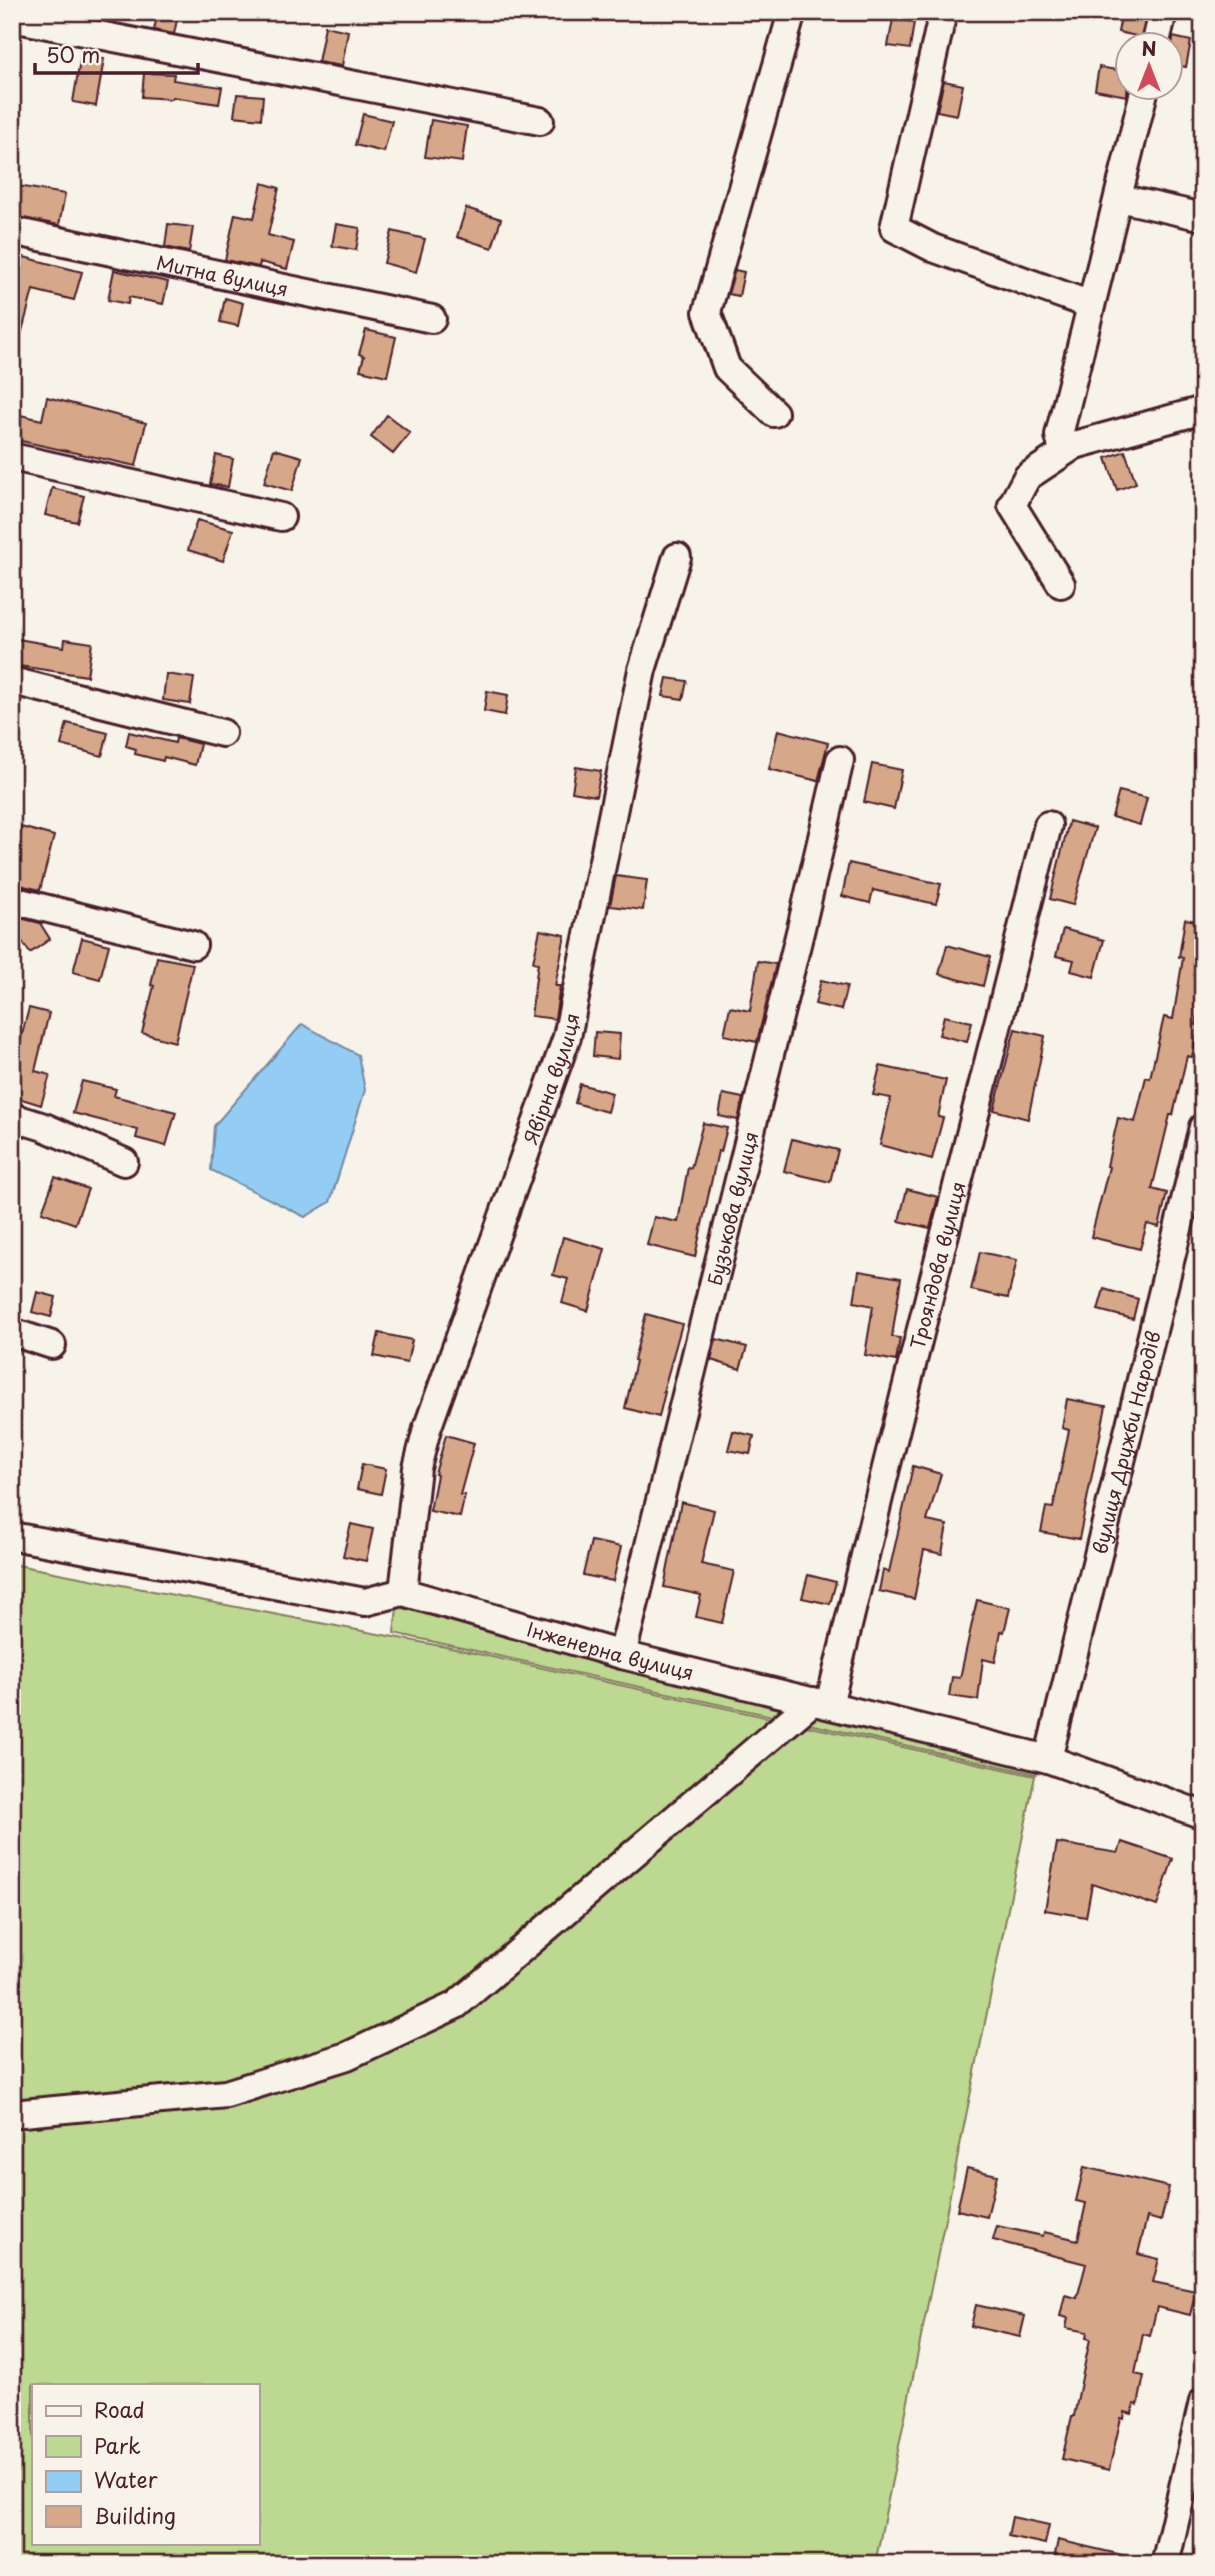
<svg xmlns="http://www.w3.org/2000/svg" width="1215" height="2576" viewBox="0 0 1215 2576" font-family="'Playpen Sans',sans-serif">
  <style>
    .green { fill: #bdd890; stroke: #847c5e; stroke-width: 2; fill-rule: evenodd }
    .water { fill: #93cdf3; stroke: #7687a3; stroke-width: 2 }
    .building { fill: #d6a788; stroke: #4a1f2b; stroke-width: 2 }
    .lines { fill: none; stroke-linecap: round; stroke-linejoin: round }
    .minor-casing { stroke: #4a1f2b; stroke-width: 32 }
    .minor { stroke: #f7f3e8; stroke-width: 26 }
    .labels { text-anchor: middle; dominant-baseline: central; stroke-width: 5; stroke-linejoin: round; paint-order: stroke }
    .street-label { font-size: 19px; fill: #4a1f2b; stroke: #f7f3e8 }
  </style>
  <rect width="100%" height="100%" fill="#f7f3e8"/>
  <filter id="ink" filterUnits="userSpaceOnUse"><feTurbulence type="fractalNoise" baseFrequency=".0143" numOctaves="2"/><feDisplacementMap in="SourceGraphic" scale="14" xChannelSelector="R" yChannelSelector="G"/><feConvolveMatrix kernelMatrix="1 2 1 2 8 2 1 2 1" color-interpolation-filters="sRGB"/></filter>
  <g filter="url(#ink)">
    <path class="green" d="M12,1564L446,1647L1035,1776L875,2564H12ZM33,2385H257V2543H33Z
      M398,1600L1039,1759L1036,1774L394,1633Z"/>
    <path class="water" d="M302,1024L358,1055L365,1090L330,1202L305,1217L211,1170L214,1126Z"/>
    <path class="building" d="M158,12L178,15L174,34L154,30Z
      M1122,12H1147L1141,37L1118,32Z
      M893,19L914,22L910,49L888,46Z
      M325,26L348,31L342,66L318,62Z
      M1173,37L1191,41L1186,67L1170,64Z
      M81,55L104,59L96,106L73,102Z
      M1099,67L1128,72L1127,96L1095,90Z
      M144,73L174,74L173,80L222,87L219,104L172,97V99L142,97Z
      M944,81L963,85L957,115L937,111Z
      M237,94L263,96L261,119L234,116Z
      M363,114L392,121L384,152L355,145Z
      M431,120L467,126L462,162L425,157Z
      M262,183L279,188L268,235L294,242L287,269L260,262L259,267L225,260L235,214L254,218Z
      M12,185L65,194L59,225L12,216Z
      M466,208L501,219L492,248L457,237Z
      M168,224L193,227L189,252L165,247Z
      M336,224L360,228L356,250L332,246Z
      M392,231L425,239L416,272L384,263Z
      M12,254L82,272L74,300L33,290L18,346H12Z
      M114,270L168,282L163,304L129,297L128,304L108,300Z
      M735,270L744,272L739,296L728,294Z
      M225,298L243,303L238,326L220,322Z
      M366,330L396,337L387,376L360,370L364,356L359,354Z
      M47,397L146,423L136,466L12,439V413L42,420Z
      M387,415L410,433L393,454L371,437Z
      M274,449L302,457L292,491L264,483Z
      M1125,451L1136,483L1117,490L1106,458Z
      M216,455L233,459L228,487L210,484Z
      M52,488L84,496L77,522L45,515Z
      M197,520L233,530L223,561L188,550Z
      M12,638L64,647L65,639L92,643L87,676L12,665Z
      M166,674L194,678L190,704L163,700Z
      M667,678L687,681L683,699L663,696Z
      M487,691L508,695L505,715L484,711Z
      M67,723L108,733L102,756L61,745Z
      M778,730L828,743L818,781L769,769Z
      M129,732L175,743L176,738L200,744L195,765L164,757L163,761L135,754L136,749L126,746Z
      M872,764L902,770L894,809L864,802Z
      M576,767L601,771L596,796L572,792Z
      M1119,791L1147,798L1140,825L1112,817Z
      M1069,821L1095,828L1073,905L1050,899Z
      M21,827L54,836L40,890L12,883V861Z
      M849,863L941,884L936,904L873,890L870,903L842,896Z
      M616,876L647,880L643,910L610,906Z
      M20,918L40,923L50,939L30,953L12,927V923Z
      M1185,919L1203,922V982L1196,1025H1199L1192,1057L1187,1056L1173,1115H1170L1152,1189L1167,1193L1159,1227L1147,1224L1140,1249L1091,1237L1109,1167L1107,1166L1118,1118L1135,1122L1146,1077L1150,1078L1164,1017L1173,1019L1183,958L1179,957Z
      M1063,929L1104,940L1094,977L1071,971L1074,960L1056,956Z
      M540,930L565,935L555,986H560L555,1019L531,1016L538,963L533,962Z
      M82,938L109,945L100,979L73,972Z
      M947,945L990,957L983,986L939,974Z
      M157,957L193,964L175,1042L142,1033L154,986L151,985Z
      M758,961L776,964L757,1042L724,1035L730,1007L750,1011Z
      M821,980L847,986L841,1010L815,1004Z
      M29,1008L49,1013L35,1071L50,1075L41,1105L12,1096V1072Z
      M944,1016L972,1022L967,1042L939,1035Z
      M1015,1029L1045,1036L1028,1119L994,1110Z
      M595,1032L620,1034L618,1059L593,1056Z
      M880,1066L946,1080L938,1117L943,1118L932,1159L880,1145L891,1098L873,1095Z
      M82,1081L116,1089L114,1096L176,1112L166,1146L136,1138L138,1130L73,1113Z
      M580,1084L612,1093L607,1112L575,1103Z
      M723,1094L743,1098L738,1120L719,1116Z
      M703,1123L727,1128L721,1152L718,1151L695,1257L647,1245L654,1217L678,1222L688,1167L691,1168Z
      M792,1139L838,1150L830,1182L784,1171Z
      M55,1177L88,1189L75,1224L42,1212Z
      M907,1189L938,1197L930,1228L899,1221Z
      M563,1237L605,1249L588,1311L562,1303L568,1279L553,1275Z
      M980,1252L1017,1260L1008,1298L971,1290Z
      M859,1271L901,1278L892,1337L900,1338L896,1361L865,1355L873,1306L854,1302Z
      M1104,1289L1138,1299L1133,1319L1098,1310Z
      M37,1292L56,1297L51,1317L32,1312Z
      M646,1314L682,1324L663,1392H665L659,1417L625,1408L636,1361L634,1360Z
      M379,1333L412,1340L407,1363L374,1356Z
      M716,1339L747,1347L740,1369L711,1360Z
      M1067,1399L1106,1406L1079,1539L1041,1532L1046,1507L1053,1508L1069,1430L1062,1428Z
      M733,1431L754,1436L750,1454L728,1450Z
      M446,1435L474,1443L460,1495H465L460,1517L430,1511L437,1475L435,1474Z
      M362,1464L386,1469L381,1494L357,1489Z
      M913,1466L941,1474L927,1521L947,1525L942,1554L924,1550L914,1599L879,1591L883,1570L889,1572Z
      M681,1502L714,1510L701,1564L734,1571L722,1623L696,1617L701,1595L664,1587Z
      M351,1524L373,1529L366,1561L343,1556Z
      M591,1541L621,1547L613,1581L583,1575Z
      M808,1575L836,1582L830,1604L802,1598Z
      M977,1600L1010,1608L1004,1632L1001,1631L995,1662L983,1659L978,1700L949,1696L952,1677L960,1678Z
      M1122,1842L1173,1859L1157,1906L1092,1884L1086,1917L1045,1910L1057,1843L1118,1853Z
      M1084,2167L1169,2187L1161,2221L1147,2217L1138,2254L1159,2259L1153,2282L1196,2291L1190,2315L1157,2307L1150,2336L1143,2334L1135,2374L1144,2376L1138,2405L1134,2404L1132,2414L1125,2412L1124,2419L1121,2418L1109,2470L1062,2459L1072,2416H1074L1090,2339L1086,2338L1087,2332L1066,2328L1068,2318L1060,2316L1065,2295L1077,2298L1086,2264L993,2240L997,2226L1043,2236L1044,2232L1078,2240L1086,2203L1076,2201Z
      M967,2168L997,2175L987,2217L957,2210Z
      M976,2305L1025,2316L1020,2337L971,2326Z
      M1012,2517L1049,2525L1045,2544L1008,2536Z
      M1058,2540L1131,2557L1130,2564H1053Z"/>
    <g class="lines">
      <g class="minor-casing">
        <g id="minor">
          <path d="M943,12L894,228L933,248L1091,305"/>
          <path d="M12,18L540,121"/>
          <path d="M1155,46L1163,12"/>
          <path d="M1145,88L1059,435L1061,443L1075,445L1203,410"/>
          <path d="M1119,198L1203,217"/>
          <path id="s1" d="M12,231L432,319"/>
          <path d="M774,413L727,368L707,312L792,12"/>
          <path d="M12,457L281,517"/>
          <path d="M1061,584L1012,505L1027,477L1075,445"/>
          <path d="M12,681L222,733"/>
          <path d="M12,900L193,945"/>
          <path d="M12,1117L44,1127L124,1162"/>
          <path d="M12,1332L52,1345"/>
          <path id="s2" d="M12,1536L365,1602L403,1592L622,1655L1048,1759L1203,1815"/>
          <path id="s3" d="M403,1592L417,1468L427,1429L567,1037L642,670L677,557"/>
          <path id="s4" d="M622,1655L801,928L840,760"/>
          <path id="s5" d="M829,1705L886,1468L1048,825"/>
          <path id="s6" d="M1048,1759L1203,1127"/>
          <path d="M12,2114L226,2094L347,2056L456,2005L813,1701"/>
          <path d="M1165,2564L1203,2402"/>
        </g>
      </g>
      <use href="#minor" class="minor"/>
    </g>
  </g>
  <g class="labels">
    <g class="street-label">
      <text stroke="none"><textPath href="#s1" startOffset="215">Митна вулиця</textPath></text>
      <text stroke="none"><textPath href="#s3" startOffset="537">Явірна вулиця</textPath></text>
      <text stroke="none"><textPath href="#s4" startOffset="460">Бузькова вулиця</textPath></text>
      <text stroke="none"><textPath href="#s5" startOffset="453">Трояндова вулиця</textPath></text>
      <text stroke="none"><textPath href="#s6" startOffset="326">вулиця Дружби Народів</textPath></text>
      <text stroke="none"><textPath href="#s2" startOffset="614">Інженерна вулиця</textPath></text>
    </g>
  </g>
  <rect width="1215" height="2576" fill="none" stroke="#f7f3e8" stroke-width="42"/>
  <rect x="21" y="21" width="1173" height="2534" fill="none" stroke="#4a1f2b" stroke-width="2.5" filter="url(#ink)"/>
  <rect x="32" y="2384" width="228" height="161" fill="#f7f3e8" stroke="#b29e9c" stroke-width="2"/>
  <rect x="46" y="2406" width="35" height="10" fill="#f7f3e8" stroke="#b29e9c" stroke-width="2"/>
  <text x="94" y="2418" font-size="21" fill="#4a1f2b">Road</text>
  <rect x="46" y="2436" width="35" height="21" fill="#bdd890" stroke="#b29e9c" stroke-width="2"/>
  <text x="94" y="2454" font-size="21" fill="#4a1f2b">Park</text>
  <rect x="46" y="2471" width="35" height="21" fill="#93cdf3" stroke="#b29e9c" stroke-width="2"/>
  <text x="94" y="2488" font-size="21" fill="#4a1f2b">Water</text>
  <rect x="46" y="2506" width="35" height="21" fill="#d6a788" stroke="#b29e9c" stroke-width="2"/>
  <text x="94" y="2524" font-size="21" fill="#4a1f2b">Building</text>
  <g transform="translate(1149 66)"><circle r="33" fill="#f7f3e8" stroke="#b29e9c" stroke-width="2"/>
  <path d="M0-5L12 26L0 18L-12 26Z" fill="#d1495b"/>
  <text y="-10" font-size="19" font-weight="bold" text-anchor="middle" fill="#4a1f2b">N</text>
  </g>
  <path d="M35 63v10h163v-10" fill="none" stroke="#4a1f2b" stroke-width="3.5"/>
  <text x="46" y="63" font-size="21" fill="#4a1f2b" stroke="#f7f3e8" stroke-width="5" paint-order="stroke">50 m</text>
</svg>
